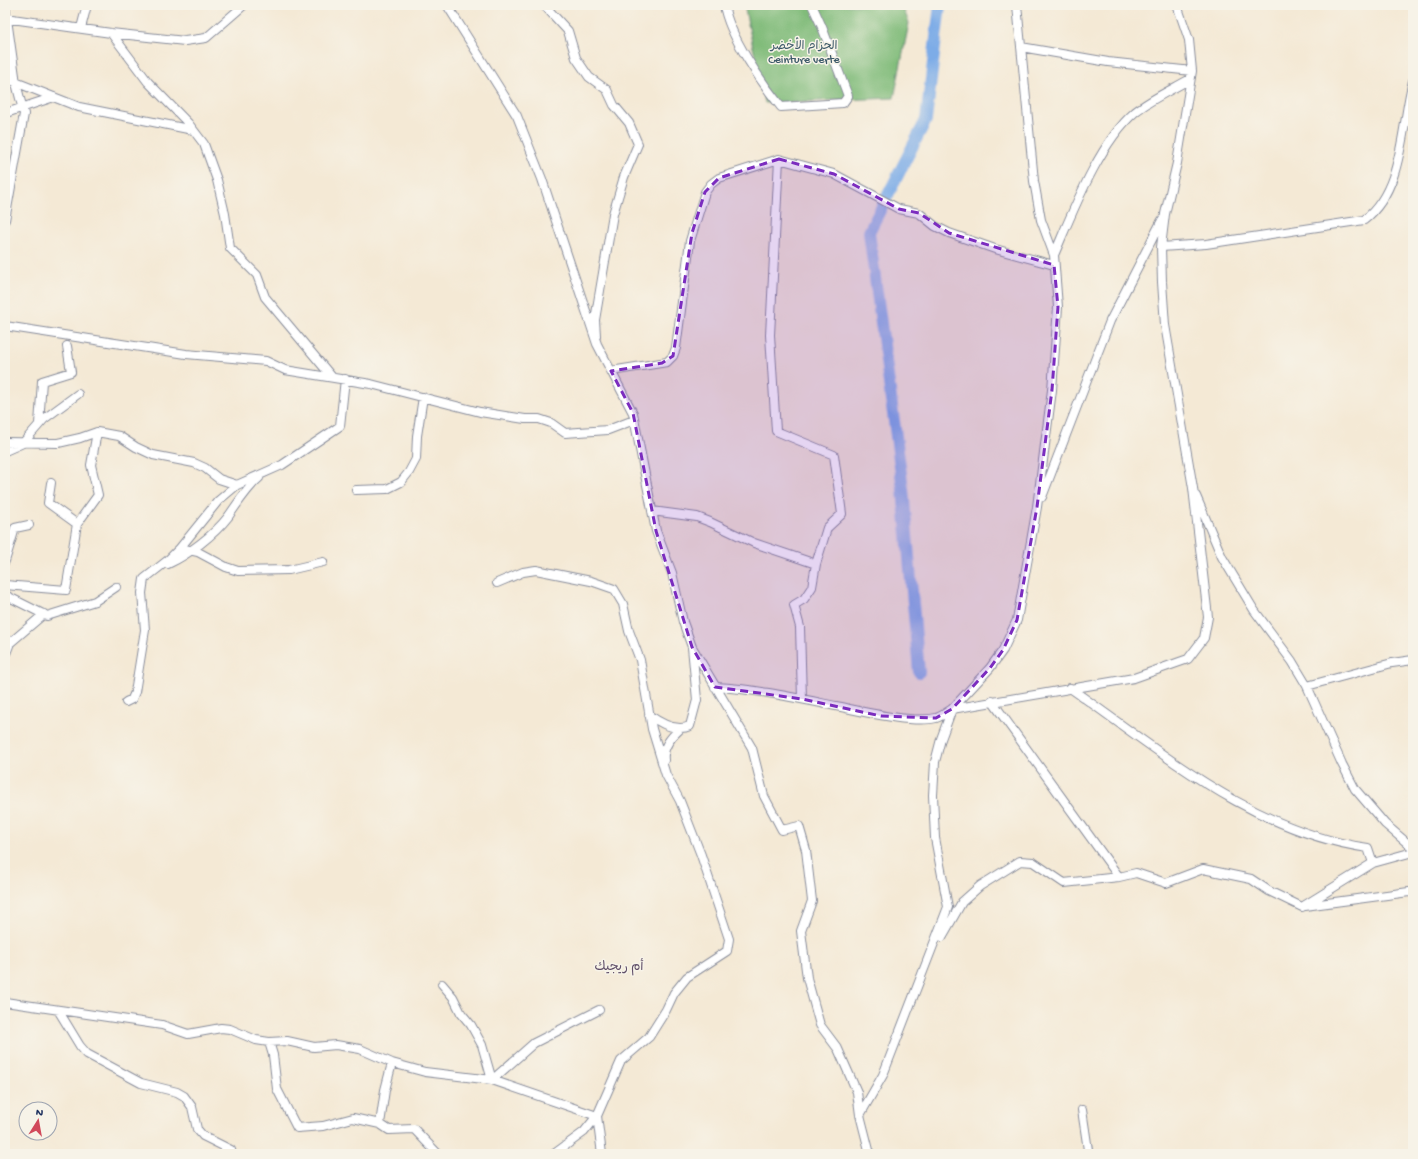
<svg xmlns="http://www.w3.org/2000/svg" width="1418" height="1159" viewBox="0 0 1418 1159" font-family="'Gochi Hand','Playpen Sans Arabic',sans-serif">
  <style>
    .forest { fill: #81bc7a; stroke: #4e766c }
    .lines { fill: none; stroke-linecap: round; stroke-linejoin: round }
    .river { stroke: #7dace7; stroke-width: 12 }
    .street-casing { stroke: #888c9a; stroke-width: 10 }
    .street { stroke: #fff; stroke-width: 8 }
    .marked { fill: #7b2cbf; fill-opacity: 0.2; stroke: #7b2cbf; stroke-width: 3; stroke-dasharray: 8 5; stroke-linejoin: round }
    .labels { text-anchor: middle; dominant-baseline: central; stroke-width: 3; stroke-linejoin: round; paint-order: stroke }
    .park-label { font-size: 12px; fill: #3d5a6a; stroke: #f7f3e8 }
    .neighbourhood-label { font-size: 13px; fill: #604f69; stroke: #f7f3e8 }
  </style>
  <rect width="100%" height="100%" fill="#f7f3e8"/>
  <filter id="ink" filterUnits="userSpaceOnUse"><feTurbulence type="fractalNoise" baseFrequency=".025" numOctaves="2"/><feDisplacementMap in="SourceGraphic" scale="8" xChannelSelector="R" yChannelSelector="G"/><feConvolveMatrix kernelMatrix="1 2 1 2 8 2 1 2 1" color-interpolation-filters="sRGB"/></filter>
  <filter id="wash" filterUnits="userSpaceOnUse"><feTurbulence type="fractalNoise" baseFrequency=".012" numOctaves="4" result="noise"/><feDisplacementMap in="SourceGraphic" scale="16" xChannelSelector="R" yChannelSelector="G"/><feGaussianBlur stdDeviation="0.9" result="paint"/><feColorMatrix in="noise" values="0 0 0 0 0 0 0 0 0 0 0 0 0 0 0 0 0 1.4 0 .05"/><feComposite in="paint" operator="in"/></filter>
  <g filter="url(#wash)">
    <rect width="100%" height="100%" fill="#f4e9d5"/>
    <path class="forest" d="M744,5H902L909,23L894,98L765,103Z"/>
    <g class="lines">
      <path class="river" d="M919,672L903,489L869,232L926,120L940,5"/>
    </g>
  </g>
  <g filter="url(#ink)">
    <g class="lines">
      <g class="street-casing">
        <path id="street" d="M447,5L517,116L542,179L597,344L633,413L656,531L672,573L683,622L692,647L752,748L764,796L782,830L799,826L806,850L812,901L801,931L807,978L820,1025L838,1049L857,1092L860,1115L870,1154
          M544,5L568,31L576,58L589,77L607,90L614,105L629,123L638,144L624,177L613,214L595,320L596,336
          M724,5C729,36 762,83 781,107L843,103L848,96L822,27L812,5
          M5,18L111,33L185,41L206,38L244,5
          M81,28L87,5
          M111,33L148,82L188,123L204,144L217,180L225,214L230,248L257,275L265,297L332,377
          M1021,47L1108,62L1192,71
          M5,78L79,107L193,130
          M5,115L6,113L54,97
          M779,159L770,335L776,431L834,455L842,514L827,528L816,564L812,587L804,599L794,605L800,627L802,699
          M5,220L24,114L16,83L5,5
          M1161,247L1206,244L1364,220C1404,189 1401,126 1413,81
          M1054,255C1073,211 1099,143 1135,112C1151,99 1173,89 1190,79
          M5,326L186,354L266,361L285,370L371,384L480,412L525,419H539L551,423L565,433L608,430L634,420
          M611,371L667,362L673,356L676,348L690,241L705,192L711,184L719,178L779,159L834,174L899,209L919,213L935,226L949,233L995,249L1054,265
          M39,424L42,381L71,372L67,346
          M5,442L58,443L80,438L97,432L119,436L136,447L153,455L194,463L205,468L219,479L237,485
          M5,451L23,443L44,419L78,394
          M51,483L48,503L77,524L80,520
          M356,490L387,489L401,482L409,472L416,459L417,436L423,397
          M1196,496L1222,557L1254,610L1292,661L1307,686L1342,764L1355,789L1385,824L1413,848
          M1042,497L1110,321L1162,220
          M652,511L697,517L710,522L754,543L816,564
          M5,561L15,528L29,525
          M323,562L289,570L238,571L226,567L198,552L180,548L218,501L237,485L282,465L340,426L345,379
          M168,564C189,554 214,535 228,517C238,503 246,489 259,478
          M5,585L66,590L77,524L98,495L91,465L97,432
          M5,595L47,616L95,601L116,587
          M5,656L10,643L44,614
          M1307,686L1392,663L1413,660
          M715,687C756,689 796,698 836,706C861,711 912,724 936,718C941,717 947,712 952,709L1134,678L1188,659L1204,638L1208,617L1193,488L1165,325L1162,282L1161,247L1165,214L1177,163L1192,71L1189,40L1177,5
          M1070,688C1162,752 1253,832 1368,848L1373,863
          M992,701L1119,877
          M126,702L132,699L135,692L145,630L142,593L144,579L167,561L180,548
          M649,715C660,723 677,732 690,726L697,700L692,647
          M664,760C662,747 671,737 680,729
          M1305,906L1409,892L1413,893
          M942,937L962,902L980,886L1020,861L1033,862L1064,883L1119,877L1136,873L1166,883L1203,869L1251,879L1269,891L1302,907L1373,863L1413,852
          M442,984L453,997L461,1013L471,1025L482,1045L492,1080L534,1043L599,1010
          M5,1002L162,1025L188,1034L221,1028L230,1029L256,1040L269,1042L287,1041L314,1047L336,1045L360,1049L392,1063L425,1072L492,1080L597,1116L621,1061L649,1037L666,1010L674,993L687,977L727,951L729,939L701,855L680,801L666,775L652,729L640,660L629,631L623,604L614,589L591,581L536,570L523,572L497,583
          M58,1010L80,1046L87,1054L141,1083L177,1092L184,1096L192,1107L197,1129L203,1136L231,1150L232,1154
          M269,1042L273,1055L277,1089L297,1128L323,1126L353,1118L380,1124
          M392,1063L385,1090L380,1124L389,1130L414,1129L438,1154
          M1082,1110L1088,1150L1087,1154
          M860,1115L883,1075L948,907L935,838L933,795L935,762L941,739L952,709L990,668L1003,650L1017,620L1037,507L1052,390L1058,307L1054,255L1041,220L1034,181L1017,5
          M597,1116L602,1154
          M554,1154L584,1132L597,1116"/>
      </g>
      <use href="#street" class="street"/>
    </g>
  </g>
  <path class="marked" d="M779,159L834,174L899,209L919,213L949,233L1054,265L1058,307L1052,390L1037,507L1017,620L1003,650L990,668L952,709L936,718L881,716L802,699L715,687L692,647L656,531L633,413L611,371L662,363L673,356L692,233L705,192L719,178Z"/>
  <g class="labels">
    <g class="park-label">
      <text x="804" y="47">الحزام الأخضر<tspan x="804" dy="14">Ceinture verte</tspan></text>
    </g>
    <g class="neighbourhood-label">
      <text x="619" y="967">أم ريجيك</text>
    </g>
  </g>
  <rect width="1418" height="1159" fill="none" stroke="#f7f3e8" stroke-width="20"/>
  <g transform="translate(38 1121) rotate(11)"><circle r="19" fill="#f7f3e8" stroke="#9fa5b1"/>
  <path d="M0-3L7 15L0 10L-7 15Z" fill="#d1495b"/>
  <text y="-6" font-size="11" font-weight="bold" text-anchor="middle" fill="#1b2f5e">N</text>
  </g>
</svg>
